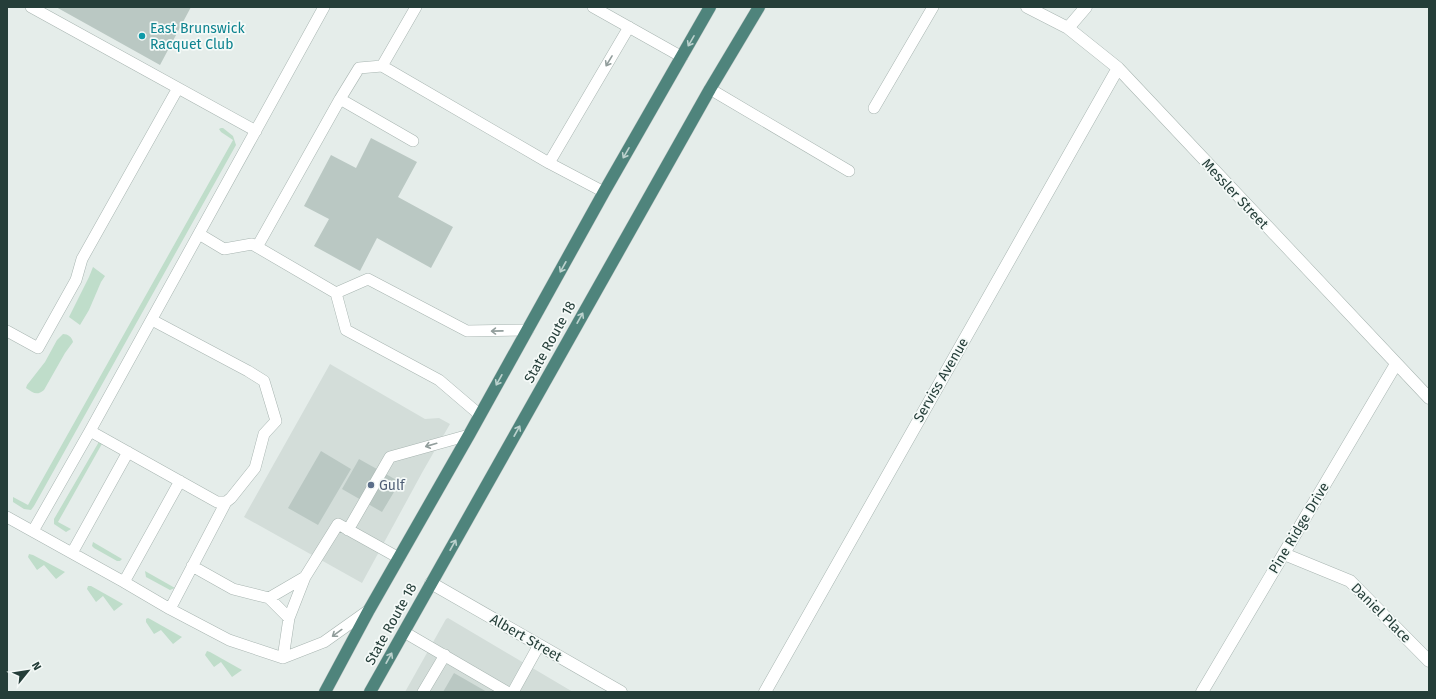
<svg xmlns="http://www.w3.org/2000/svg" width="1436" height="699" viewBox="0 0 1436 699" font-family="'Fira Sans',sans-serif">
  <style>
    .built { fill: #d3ddd9 }
    .green { fill: #bfddca }
    .building { fill: #bac8c3 }
    .lines { fill: none; stroke-linecap: round; stroke-linejoin: round }
    .service-casing { stroke: #a8b5b1; stroke-width: 12 }
    .minor-casing { stroke: #a8b5b1; stroke-width: 13 }
    .trunk-casing { stroke: #c2c9c8; stroke-width: 13 }
    .service { stroke: #fff; stroke-width: 11 }
    .minor { stroke: #fff; stroke-width: 12 }
    .trunk { stroke: #4f847c; stroke-width: 12 }
    .oneway { stroke: #bbd1cd }
    .oneway2 { stroke: #929e9c }
    .culture-dot { fill: #0f9aa8; stroke: #f5faf8; stroke-width: 1.5 }
    .service-dot { fill: #5c6f8a; stroke: #f5faf8; stroke-width: 1.5 }
    .labels { text-anchor: middle; dominant-baseline: central; stroke-width: 3.5; stroke-linejoin: round; paint-order: stroke }
    .culture-label { font-size: 14px; fill: #0d838f; stroke: #f5faf8; text-anchor: start }
    .street-label { font-size: 14px; fill: #253e39; stroke: #f5faf8 }
    .service-label { font-size: 14px; fill: #4e5e75; stroke: #f5faf8; text-anchor: start }
  </style>
  <rect width="100%" height="100%" fill="#e5edea"/>
  <path class="built" d="M330,364L425,419L439,418L450,424L423,471L362,583L244,517Z
    M448,618L573,692H405L446,619Z"/>
  <path class="green" d="M221,128H223L233,136L236,145L34,506L31,510L24,509L13,502V497L28,505L233,140L221,132L219,129Z
    M93,267L105,276L101,282L89,310L80,325L69,317L89,277Z
    M63,334C68,334 72,337 73,342L65,353L44,390C37,396 33,393 26,388L27,385L45,362L57,340Z
    M100,440L103,442L58,522L71,529L66,532L54,524V519Z
    M93,542L122,559L120,561H117L94,548L92,546Z
    M29,554L33,555L65,572L56,579L44,565L37,570L28,557Z
    M145,571L175,588L170,590L146,577Z
    M88,586H91L123,604L114,611L103,596L96,602L87,589Z
    M148,618L150,619L182,637L173,644L161,630L154,634L146,622V619Z
    M207,651L210,652L242,670L232,677L221,662L214,667L205,655Z"/>
  <path class="building" d="M56,7H191L160,65Z
    M371,138L417,162L398,197L453,227L431,268L377,238L360,271L314,246L329,219L304,206L331,155L356,168Z
    M321,451L351,469L318,525L288,508Z
    M359,459L400,482L382,512L342,489Z
    M454,673L487,692H443Z"/>
  <g class="lines">
    <g class="service-casing">
      <path id="service" d="M31,7L256,131
        M593,7L682,57
        M382,66L549,163L604,192
        M710,89L849,171
        M340,99L359,68L382,66L416,7
        M874,108L933,7
        M549,163L629,27
        M199,234L224,249L252,244L336,293L346,330L439,380L480,415
        M257,247L340,99L413,141
        M336,293L368,279L467,331L528,330
        M7,331L38,348L76,280L82,259L178,88
        M90,431L217,502H226L231,498L255,468L264,434L276,421L264,381L248,371L152,320
        M7,517L124,582L170,609L229,640L283,658L324,642L369,610
        M348,530L390,457L469,435
        M33,531L90,431L324,7
        M72,553L128,452
        M192,566L233,589L269,598L305,577
        M124,582L180,481
        M269,598L289,618
        M170,609L226,502
        M404,632L507,692
        M283,658L289,618L305,577L338,524L399,558
        M423,692L445,655
        M513,692L539,645"/>
    </g>
    <g class="minor-casing">
      <path id="minor" d="M1027,7L1068,28L1118,68L1429,398
        M1068,28L1086,7
        M1284,554L1350,581L1429,661
        M431,583L621,692
        M765,692L1118,68
        M1202,692L1396,364"/>
    </g>
    <g class="trunk-casing">
      <path id="trunk" d="M325,692L369,610L469,435L604,192L710,7
        M370,692L710,89L759,7"/>
    </g>
    <use href="#service" class="service"/>
    <use href="#minor" class="minor"/>
    <use href="#trunk" class="trunk"/>
  </g>
  <defs><path id="oneway-shaft" d="M-6 0H5M1.5-3L5.5 0L1.5 3" fill="none" stroke-width="1.6" stroke-linecap="round" stroke-linejoin="round"/></defs>
  <g class="oneway">
    <use href="#oneway-shaft" transform="translate(691 41) rotate(120)"/>
    <use href="#oneway-shaft" transform="translate(626 153) rotate(120)"/>
    <use href="#oneway-shaft" transform="translate(563 267) rotate(119)"/>
    <use href="#oneway-shaft" transform="translate(580 318) rotate(-61)"/>
    <use href="#oneway-shaft" transform="translate(499 380) rotate(119)"/>
    <use href="#oneway-shaft" transform="translate(517 431) rotate(-61)"/>
    <use href="#oneway-shaft" transform="translate(453 545) rotate(-61)"/>
    <use href="#oneway-shaft" transform="translate(389 658) rotate(-61)"/>
  </g>
  <g class="oneway2">
    <use href="#oneway-shaft" transform="translate(609 61) rotate(121)"/>
    <use href="#oneway-shaft" transform="translate(497 331) rotate(179)"/>
    <use href="#oneway-shaft" transform="translate(431 445) rotate(164)"/>
    <use href="#oneway-shaft" transform="translate(337 633) rotate(144)"/>
  </g>
  <circle class="culture-dot" cx="142" cy="36" r="4"/>
  <circle class="service-dot" cx="371" cy="485" r="4"/>
  <g class="labels">
    <g class="culture-label">
      <text x="150" y="28">East Brunswick<tspan x="150" dy="16">Racquet Club</tspan></text>
    </g>
    <g class="street-label">
      <text transform="translate(1235 194) rotate(47)">Messler Street</text>
      <text transform="translate(550 342) rotate(-61)">State Route 18</text>
      <text transform="translate(941 380) rotate(-60)">Serviss Avenue</text>
      <text transform="translate(1299 528) rotate(-59)">Pine Ridge Drive</text>
      <text transform="translate(1381 613) rotate(45)">Daniel Place</text>
      <text transform="translate(391 624) rotate(-61)">State Route 18</text>
      <text transform="translate(526 638) rotate(30)">Albert Street</text>
    </g>
    <g class="service-label">
      <text x="379" y="485">Gulf</text>
    </g>
  </g>
  <rect width="1436" height="699" fill="none" stroke="#253e39" stroke-width="16"/>
  <g transform="translate(28 671) rotate(60)" stroke="#f5faf8" stroke-width="3" paint-order="stroke">
  <path d="M0-3L7 15L0 10L-7 15Z" fill="#253e39"/>
  <text y="-6" font-size="11" font-weight="bold" text-anchor="middle" fill="#253e39">N</text>
  </g>
</svg>
